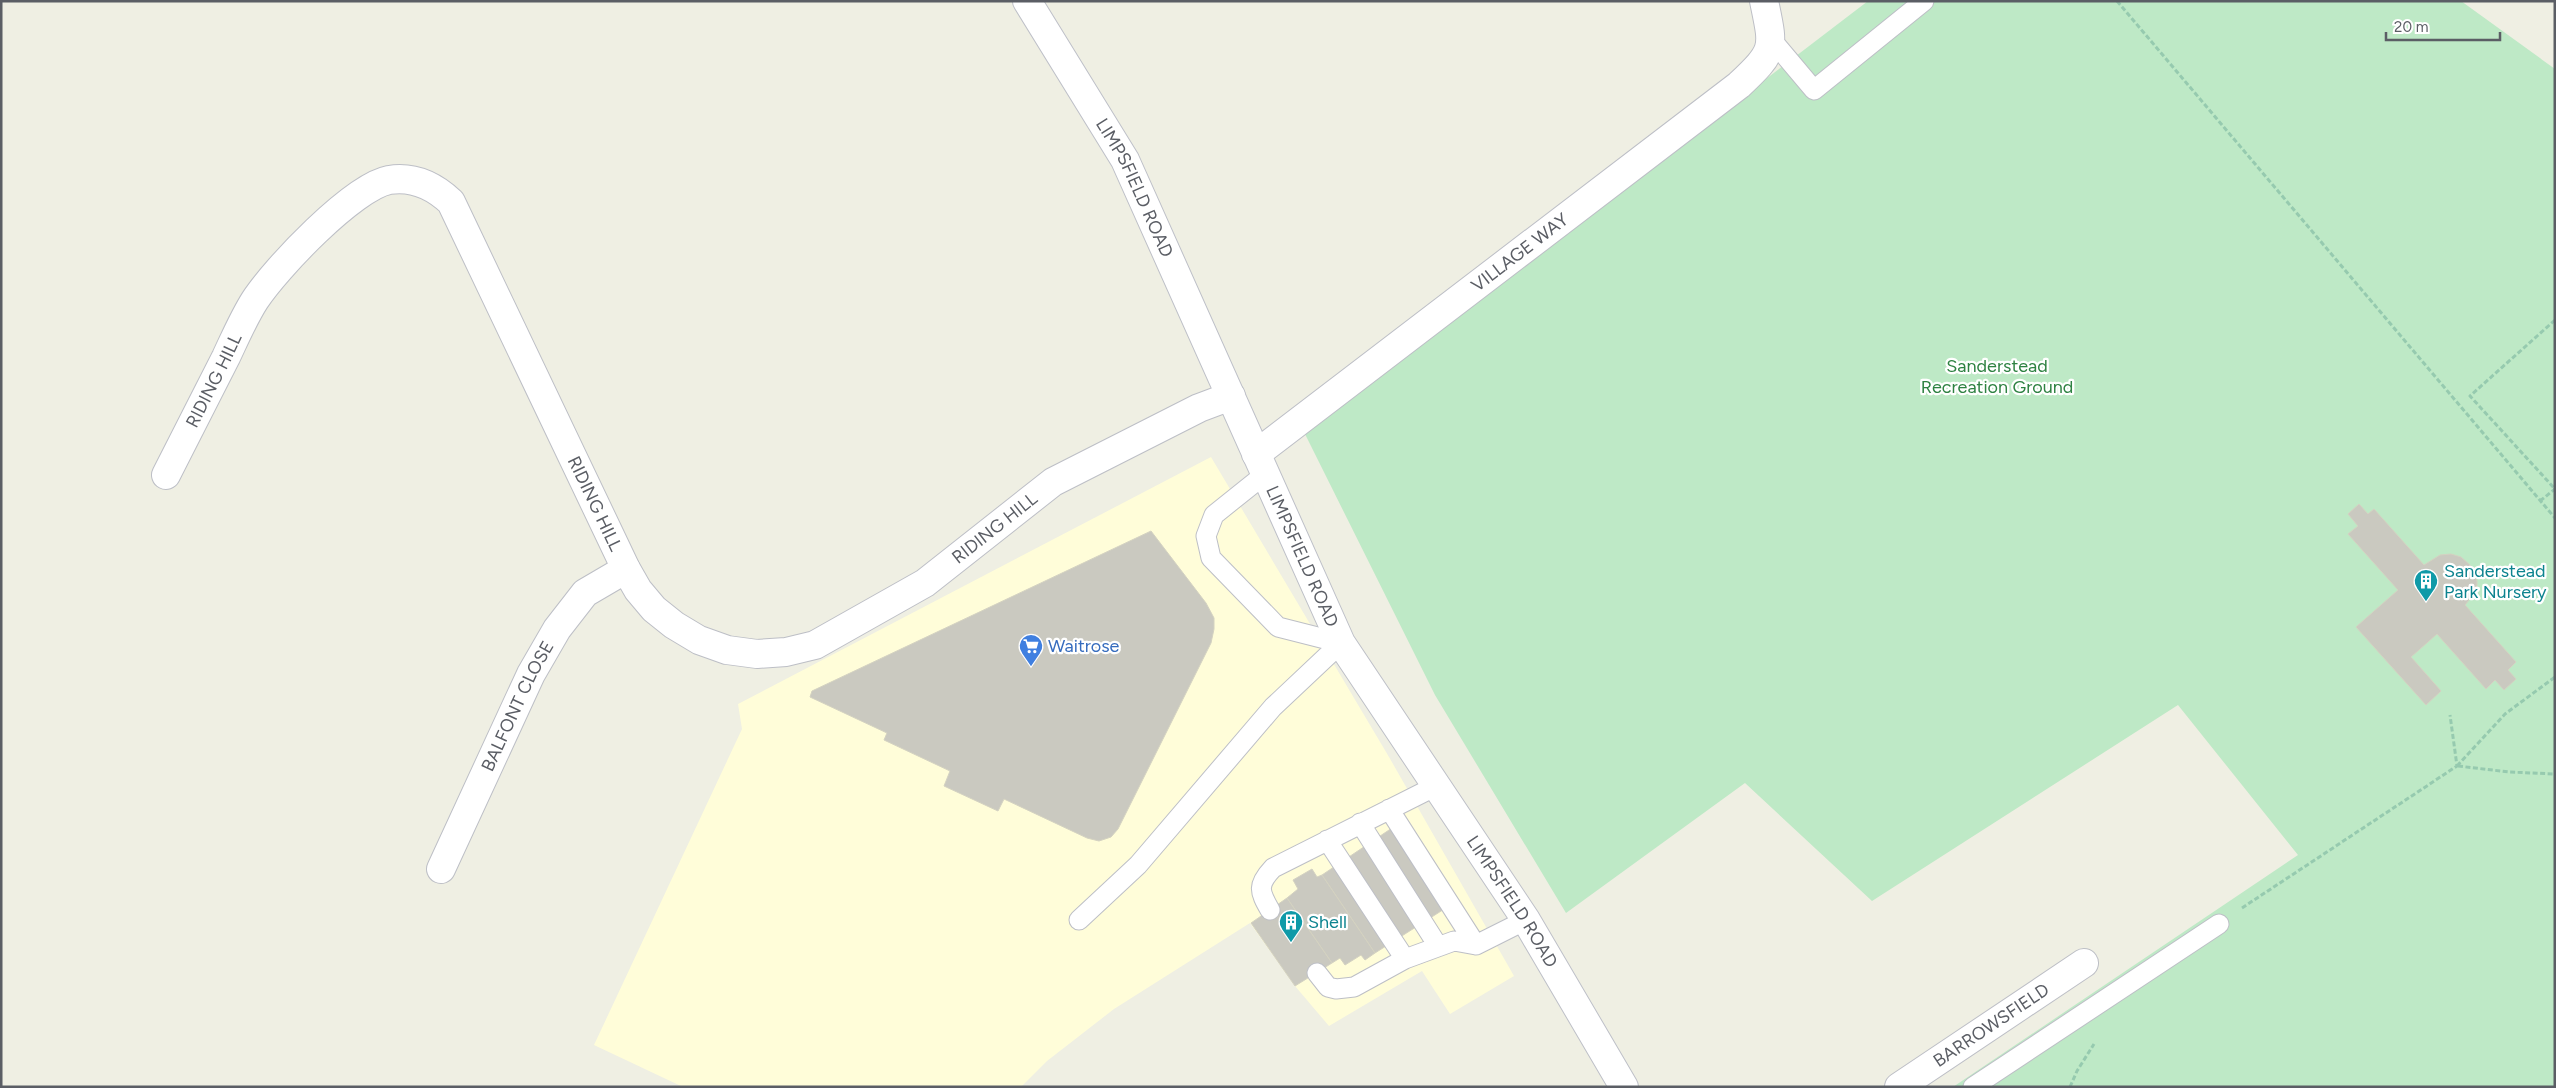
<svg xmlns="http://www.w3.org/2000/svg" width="2556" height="1088" viewBox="0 0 2556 1088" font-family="Figtree,sans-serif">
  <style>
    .commercial { fill: #fffdd9 }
    .green { fill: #bee9c6 }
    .building { fill: #cac9c0; stroke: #d4d2c1 }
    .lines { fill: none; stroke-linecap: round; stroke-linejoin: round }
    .service-casing { stroke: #bdbfc6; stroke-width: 21 }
    .minor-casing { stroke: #bdbfc6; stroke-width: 30 }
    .secondary-casing { stroke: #bec0c8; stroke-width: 30 }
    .path { stroke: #96caaf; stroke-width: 3; stroke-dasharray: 5 2.5; stroke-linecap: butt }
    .service { stroke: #fff; stroke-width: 19 }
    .minor { stroke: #fff; stroke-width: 28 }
    .secondary { stroke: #fff; stroke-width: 28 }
    .labels { text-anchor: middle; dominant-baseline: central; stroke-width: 4.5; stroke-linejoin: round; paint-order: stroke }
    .street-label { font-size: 18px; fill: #5b5e65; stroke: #fff }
    .park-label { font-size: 18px; fill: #2e8242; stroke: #fff }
    .culture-label { font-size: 18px; fill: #0d838f; stroke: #fff; text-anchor: start }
    .shop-label { font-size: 18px; fill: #366cbe; stroke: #fff; text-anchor: start }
  </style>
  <rect width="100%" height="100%" fill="#efefe3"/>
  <path class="commercial" d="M1211,457L1389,757L1514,976L1450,1014L1422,971L1329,1026L1295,986L1250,923L1114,1009L1047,1061L1021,1087H683L594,1045L742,729L738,704Z"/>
  <path class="green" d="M1868,1H2461L2555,69V1087H1953L2298,855L2178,705L1872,901L1745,783L1566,913L1435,695L1304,432Z"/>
  <path class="building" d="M2359,504L2368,514L2374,509L2424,565L2440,555L2451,554L2461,557L2470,565L2477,581V590L2465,605L2516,662L2508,670L2516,679L2504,690L2495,680L2486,689L2437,634L2411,657L2441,691L2426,705L2356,627L2398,590L2348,534L2358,526L2348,514Z
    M1151,531L1206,603L1214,618V629L1211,643L1118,829L1111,837L1099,841L1087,838L1004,799L998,811L944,786L950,771L884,740L887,733L810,697L812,691Z
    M1398,824L1449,906L1375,953L1322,875Z
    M1312,869L1317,877L1322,875L1375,953L1365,960L1361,955L1345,965L1340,958L1332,963L1287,898L1298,889L1293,880Z
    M1287,898L1332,963L1295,986L1251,923Z"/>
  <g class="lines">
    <g class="service-casing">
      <path id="service" d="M1772,40L1814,90L1924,1
        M1264,475L1214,515L1206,536L1211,558L1278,627L1341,643
        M1389,809L1476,945
        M1360,823L1438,946
        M1327,840L1405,959
        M1270,910C1259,891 1257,885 1273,868L1438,785
        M1079,920L1138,865L1273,707L1341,643
        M1317,973L1328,987L1336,989L1354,987L1405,959L1454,941L1476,945L1526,920
        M1973,1087L2219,924"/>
    </g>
    <g class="minor-casing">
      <g id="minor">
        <path id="s1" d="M1256,454L1739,85C1776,50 1774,49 1764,1"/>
        <path id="s2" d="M166,475C186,436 206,397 226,357C235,338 244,317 255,300C276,268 353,187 389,180C414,176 434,186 451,202L626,569L638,590L654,609L674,625L699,640L727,650L757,654L786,652L815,645L925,583L1053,482L1199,408L1231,396"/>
        <path id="s3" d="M441,869L531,674L557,629L585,593L626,569"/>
        <path id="s4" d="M1899,1087L2084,963"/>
      </g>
    </g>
    <g class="secondary-casing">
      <g id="secondary">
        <path id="s5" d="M1027,1L1125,160L1341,643L1526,920L1624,1087"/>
      </g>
    </g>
    <path class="path" d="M2117,1L2555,518
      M2555,320L2470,396L2555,489
      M2540,501L2555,489
      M2457,766L2505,714L2555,677
      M2458,766L2509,772L2555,774
      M2242,908L2457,766L2450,715
      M2070,1087L2077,1071L2094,1044"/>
    <use href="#service" class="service"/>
    <use href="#minor" class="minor"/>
    <use href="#secondary" class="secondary"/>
  </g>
  <defs>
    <g id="building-pin" transform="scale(1.25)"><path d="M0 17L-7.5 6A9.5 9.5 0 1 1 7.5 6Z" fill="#0f9aa8" stroke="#fff"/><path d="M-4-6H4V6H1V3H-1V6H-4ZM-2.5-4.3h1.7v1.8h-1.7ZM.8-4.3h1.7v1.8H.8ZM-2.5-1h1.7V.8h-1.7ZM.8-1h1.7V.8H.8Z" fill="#fff"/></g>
    <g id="supermarket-pin" transform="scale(1.25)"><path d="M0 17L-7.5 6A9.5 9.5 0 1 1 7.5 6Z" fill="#3f7fe0" stroke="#fff"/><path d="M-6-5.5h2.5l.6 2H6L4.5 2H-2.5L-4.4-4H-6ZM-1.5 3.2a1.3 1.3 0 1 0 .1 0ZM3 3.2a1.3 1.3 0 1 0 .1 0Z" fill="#fff"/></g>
  </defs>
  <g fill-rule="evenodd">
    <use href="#building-pin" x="2426" y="581"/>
    <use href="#supermarket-pin" x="1031" y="646"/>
    <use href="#building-pin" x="1291" y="922"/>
  </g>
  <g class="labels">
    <g class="street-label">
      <text stroke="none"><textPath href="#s5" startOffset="216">LIMPSFIELD ROAD</textPath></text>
      <text stroke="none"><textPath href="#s1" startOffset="332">VILLAGE WAY</textPath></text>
      <text stroke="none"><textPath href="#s2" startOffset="106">RIDING HILL</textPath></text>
      <text stroke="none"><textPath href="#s2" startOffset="781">RIDING HILL</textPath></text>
      <text stroke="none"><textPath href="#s2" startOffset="1291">RIDING HILL</textPath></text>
      <text stroke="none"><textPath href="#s5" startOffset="621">LIMPSFIELD ROAD</textPath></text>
      <text stroke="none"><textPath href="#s3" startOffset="180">BALFONT CLOSE</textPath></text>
      <text stroke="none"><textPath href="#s5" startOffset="1026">LIMPSFIELD ROAD</textPath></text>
      <text stroke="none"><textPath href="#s4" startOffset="111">BARROWSFIELD</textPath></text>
    </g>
    <g class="park-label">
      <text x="1997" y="366">Sanderstead<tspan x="1997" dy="21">Recreation Ground</tspan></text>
    </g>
    <g class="culture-label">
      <text x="2444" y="571">Sanderstead<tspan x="2444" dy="21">Park Nursery</tspan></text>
      <text x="1308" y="922">Shell</text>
    </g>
    <g class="shop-label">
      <text x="1048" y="646">Waitrose</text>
    </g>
  </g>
  <rect width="2556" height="1088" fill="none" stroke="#5b5e65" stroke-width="5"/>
  <path d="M2386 32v8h114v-8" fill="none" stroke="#5b5e65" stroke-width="2.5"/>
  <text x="2394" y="32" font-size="15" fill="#5b5e65" stroke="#ffffff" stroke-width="4" paint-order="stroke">20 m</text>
</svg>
